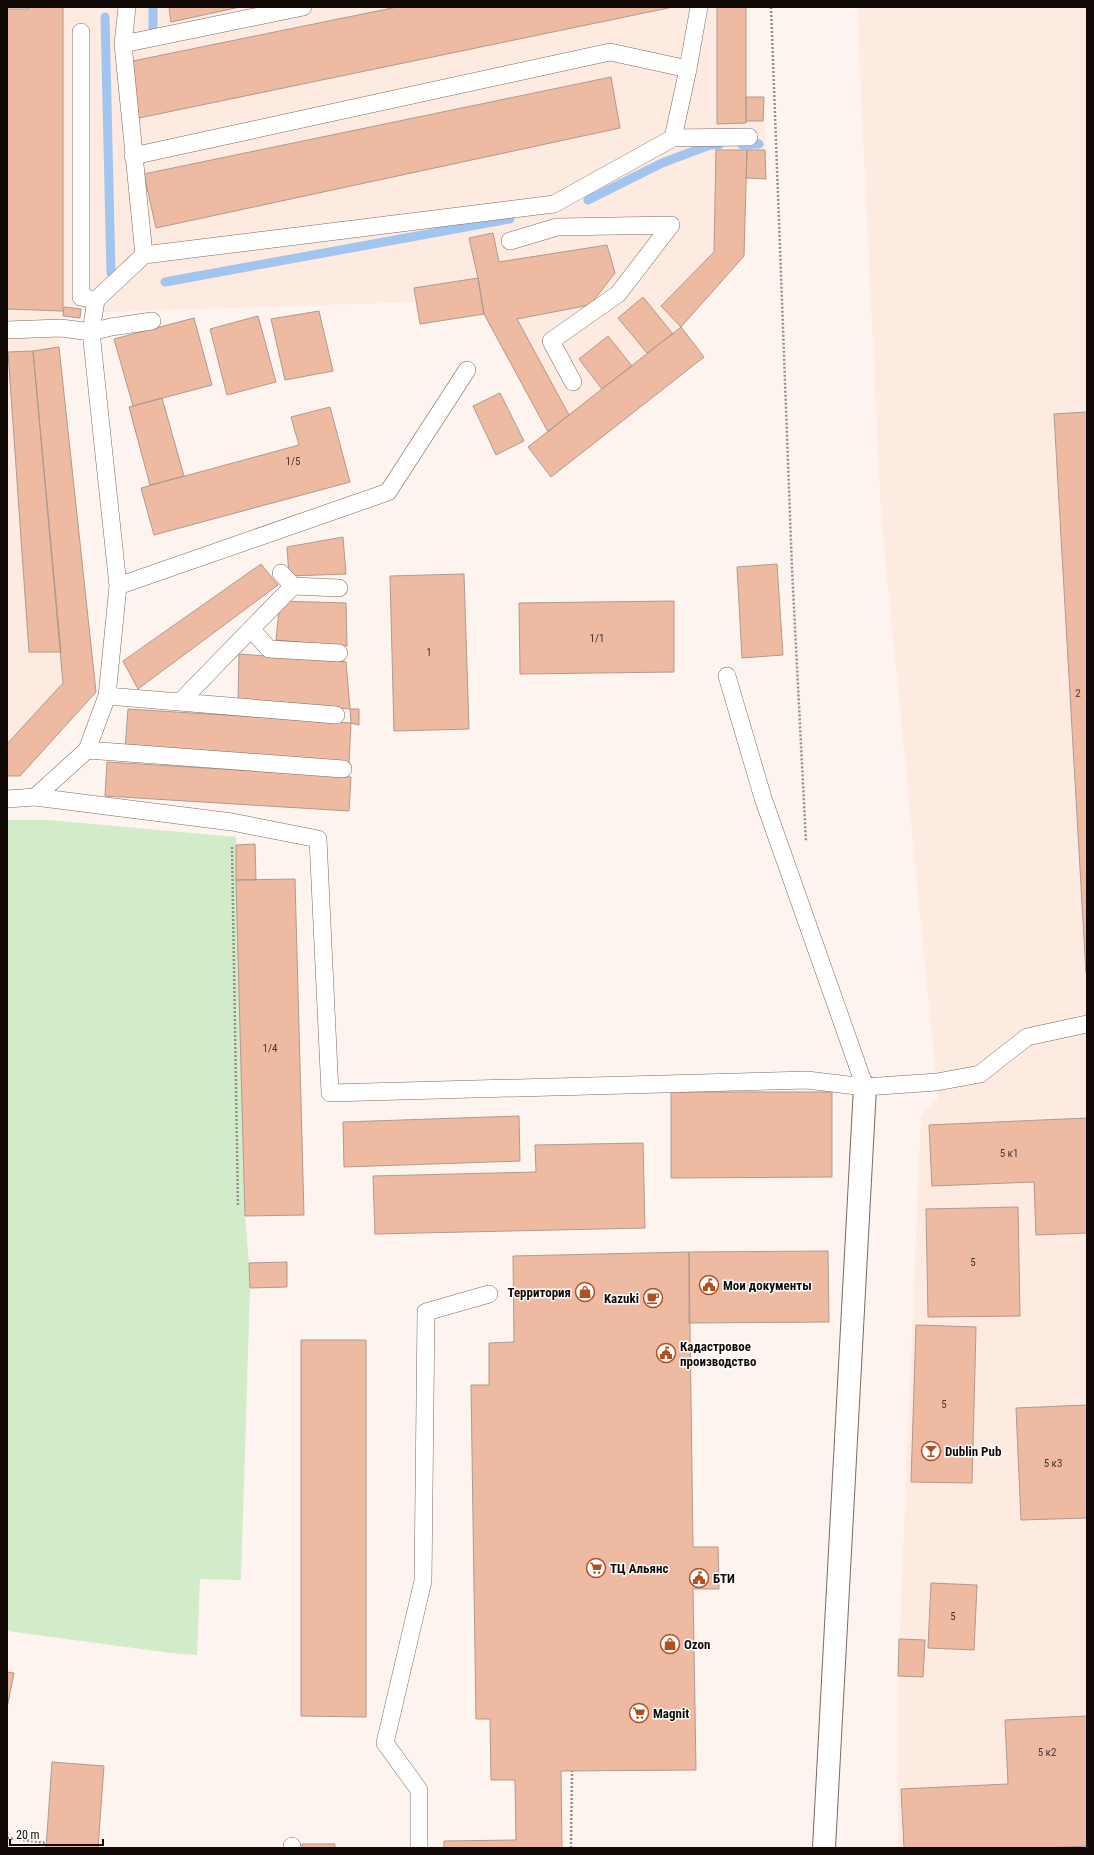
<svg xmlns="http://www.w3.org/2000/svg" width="1094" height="1855" viewBox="0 0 1094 1855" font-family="'Roboto Condensed',sans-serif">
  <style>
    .built { fill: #fdeae1 }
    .green { fill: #d2ebc9 }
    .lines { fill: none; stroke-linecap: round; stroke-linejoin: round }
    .stream { stroke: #a2c5ef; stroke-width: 9 }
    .building { fill: #efbaa2; stroke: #b0998f }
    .service-casing { stroke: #7d695f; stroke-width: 18 }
    .minor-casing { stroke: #7d695f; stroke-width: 24 }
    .path { stroke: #968e8a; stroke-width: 2.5; stroke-dasharray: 2 2; stroke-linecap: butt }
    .service { stroke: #fff; stroke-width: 17 }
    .minor { stroke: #fff; stroke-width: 22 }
    .labels { text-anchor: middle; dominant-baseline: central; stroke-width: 3; stroke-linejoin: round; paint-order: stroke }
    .number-label { font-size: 11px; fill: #48352d }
    .poi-label { font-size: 13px; font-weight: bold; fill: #110906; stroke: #fff; text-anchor: start }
  </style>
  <rect width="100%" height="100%" fill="#fdf4ef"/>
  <path class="built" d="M7,7H746V97H764L766,179H746L744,256L681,327L548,432L484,314L478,278L414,288L416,302L107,312L81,309L80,318L63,316L59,347L96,692L20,776H7Z
    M857,7H1087V1848H898L897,1701L921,1116L938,1098L881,514Z"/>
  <path class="green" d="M7,820H49L236,837L245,1216L249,1263L250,1288L241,1580L200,1579L197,1655L171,1653L7,1631Z"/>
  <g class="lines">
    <path class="stream" d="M105,17L111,273
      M153,28V7
      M742,145L759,144
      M588,200L662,163L710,145H719
      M165,282L510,219"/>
  </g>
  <path class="building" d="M28,7H63V311L7,309V9H28Z
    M169,7H240L171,22Z
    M397,7H673L139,118L128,62Z
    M717,7H746V123L717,124Z
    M611,77L620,128L156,228L144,174Z
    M746,97H764L763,121H746Z
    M716,150H747L744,256L681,327L661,306L714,252Z
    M747,150H765L766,179L746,178Z
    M493,233L499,262L607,245L615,273L590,305L517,319L569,415L548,432L484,314L478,278L469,238Z
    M478,278L484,314L420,324L414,288Z
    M643,297L673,334L647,353L618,318Z
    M64,307L81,309L80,318L63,316Z
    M319,311L333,371L285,380L271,319Z
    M258,316L276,382L227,395L210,329Z
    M194,318L212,385L133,406L114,339Z
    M681,327L704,357L551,477L528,447Z
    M608,336L632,366L602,389L579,359Z
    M59,347L96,692L20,776H7V744L63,683L33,351Z
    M33,351L61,652H29L8,352Z
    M500,393L524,441L496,455L473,406Z
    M162,398L184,476L150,485L129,407Z
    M330,407L350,482L154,535L141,488L299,445L291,417Z
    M1087,412V972L1086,973L1054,414Z
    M343,537L346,574L289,576L287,547Z
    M261,564L278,585L138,689L123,661Z
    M777,564L783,655L742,658L737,567Z
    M464,574L469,729L394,731L390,576Z
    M280,601L346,603L347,646L276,640Z
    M674,601V672L520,674L519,603Z
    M239,654L346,662L350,709L238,700Z
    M128,709L351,723L349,764L125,750Z
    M350,709H359V725L351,723Z
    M107,762L351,777L349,811L105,796Z
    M255,844L256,880H236V845Z
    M295,879L304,1215L245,1216L236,880Z
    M671,1092H832V1177L671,1178Z
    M519,1116L520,1161L344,1167L343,1122Z
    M1087,1118V1233L1036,1235L1034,1182L932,1186L929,1125Z
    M643,1143L645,1228L375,1234L373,1176L536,1172L535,1145Z
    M1018,1207L1020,1316L928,1317L926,1209Z
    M828,1251L829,1322L689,1323V1252Z
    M689,1252L693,1547H718L719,1589H693L696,1770L561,1771L562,1848H444V1841L516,1840L515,1780H491L490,1719H476L471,1385H489V1343L514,1342L513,1256Z
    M287,1262V1287L250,1288L249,1263Z
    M916,1325L976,1327L972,1483L911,1482Z
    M301,1340H366V1717L301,1716Z
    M1087,1405V1518L1021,1520L1016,1408Z
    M931,1583L977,1585L974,1650L928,1648Z
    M899,1639L925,1640L923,1677L898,1676Z
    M7,1672L14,1673L7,1708Z
    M1087,1716V1846L1043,1848H904L901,1789L1008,1784L1005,1720Z
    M52,1762L104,1766L98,1848H46Z
    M302,1844H335V1848H302Z"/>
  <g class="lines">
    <g class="service-casing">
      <path id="service" d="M81,32V297L96,300
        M123,44L303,7
        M673,138L749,137
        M133,156L610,52L688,69
        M510,241L557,227L671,225
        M144,255L554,204L673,138L688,69L699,7
        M7,330L61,328L91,332L111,327L152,321
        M573,382L551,341L618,294L671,225
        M281,573L293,586
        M118,586L388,492L467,370
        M251,629L293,586L339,588
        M727,676L763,798L865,1087
        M107,696L336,715
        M181,701L251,629L269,649L339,653
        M87,750L343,769
        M35,797L87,750L107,696L118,586L91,332L96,300L144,255L123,44L127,7
        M7,799L35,797L232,822L318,839L330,1093L807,1080L865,1087L937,1082L980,1074L1027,1037L1087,1024
        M292,1846V1848
        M419,1848V1790L385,1743L423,1581L426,1312L489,1294"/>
    </g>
    <g class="minor-casing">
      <path id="minor" d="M824,1848L865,1087"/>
    </g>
    <path class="path" d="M771,7L792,569L806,842
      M232,847L238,1207
      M7,1838L46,1843
      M571,1848L572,1771"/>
    <use href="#service" class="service"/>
    <use href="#minor" class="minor"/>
  </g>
  <defs>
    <g id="civic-ring" transform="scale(1)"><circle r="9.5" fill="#fff" stroke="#b34e1e" stroke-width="1.5"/><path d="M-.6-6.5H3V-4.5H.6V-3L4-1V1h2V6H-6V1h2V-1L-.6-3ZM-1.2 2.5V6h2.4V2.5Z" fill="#b34e1e"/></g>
    <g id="shop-ring" transform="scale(1)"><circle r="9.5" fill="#fff" stroke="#b34e1e" stroke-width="1.5"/><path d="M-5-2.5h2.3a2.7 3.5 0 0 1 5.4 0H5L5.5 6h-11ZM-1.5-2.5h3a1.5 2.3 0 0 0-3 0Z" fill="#b34e1e"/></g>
    <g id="cafe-ring" transform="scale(1)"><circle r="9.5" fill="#fff" stroke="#b34e1e" stroke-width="1.5"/><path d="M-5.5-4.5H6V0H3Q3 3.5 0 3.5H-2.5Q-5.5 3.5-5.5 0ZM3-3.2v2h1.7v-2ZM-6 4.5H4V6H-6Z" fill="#b34e1e"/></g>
    <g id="bar-ring" transform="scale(1)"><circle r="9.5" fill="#fff" stroke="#b34e1e" stroke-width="1.5"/><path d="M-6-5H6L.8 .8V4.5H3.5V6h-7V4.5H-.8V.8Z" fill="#b34e1e"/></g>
    <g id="supermarket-ring" transform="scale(1)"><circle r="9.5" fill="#fff" stroke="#b34e1e" stroke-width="1.5"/><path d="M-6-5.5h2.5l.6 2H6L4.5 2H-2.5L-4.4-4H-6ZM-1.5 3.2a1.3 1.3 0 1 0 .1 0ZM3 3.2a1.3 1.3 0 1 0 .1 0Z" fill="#b34e1e"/></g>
  </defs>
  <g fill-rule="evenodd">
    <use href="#civic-ring" x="709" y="1285"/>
    <use href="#shop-ring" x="585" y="1292"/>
    <use href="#cafe-ring" x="653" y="1298"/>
    <use href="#civic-ring" x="666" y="1353"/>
    <use href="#bar-ring" x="931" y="1451"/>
    <use href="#supermarket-ring" x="596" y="1568"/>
    <use href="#civic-ring" x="699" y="1578"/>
    <use href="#shop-ring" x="670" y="1644"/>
    <use href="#supermarket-ring" x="639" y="1713"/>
  </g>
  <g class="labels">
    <g class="number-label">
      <text x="293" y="461">1/5</text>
      <text x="597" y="638">1/1</text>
      <text x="429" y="652">1</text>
      <text x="1078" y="693">2</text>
      <text x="270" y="1048">1/4</text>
      <text x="1009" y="1153">5 к1</text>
      <text x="973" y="1262">5</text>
      <text x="944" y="1404">5</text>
      <text x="1053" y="1463">5 к3</text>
      <text x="953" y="1616">5</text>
      <text x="1047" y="1752">5 к2</text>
    </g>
    <g class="poi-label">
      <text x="723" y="1285">Мои документы</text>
      <text x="571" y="1292" text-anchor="end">Территория</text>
      <text x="639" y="1298" text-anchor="end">Kazuki</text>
      <text x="680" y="1346">Кадастровое<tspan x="680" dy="15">производство</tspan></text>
      <text x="945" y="1451">Dublin Pub</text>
      <text x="610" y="1568">ТЦ Альянс</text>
      <text x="713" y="1578">БТИ</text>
      <text x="684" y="1644">Ozon</text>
      <text x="653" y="1713">Magnit</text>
    </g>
  </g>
  <rect width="1094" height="1855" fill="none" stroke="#110906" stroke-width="16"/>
  <path d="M10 1839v6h93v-6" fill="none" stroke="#110906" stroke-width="2"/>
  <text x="16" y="1839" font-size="12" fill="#110906" stroke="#ffffff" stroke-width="3" paint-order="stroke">20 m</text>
</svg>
